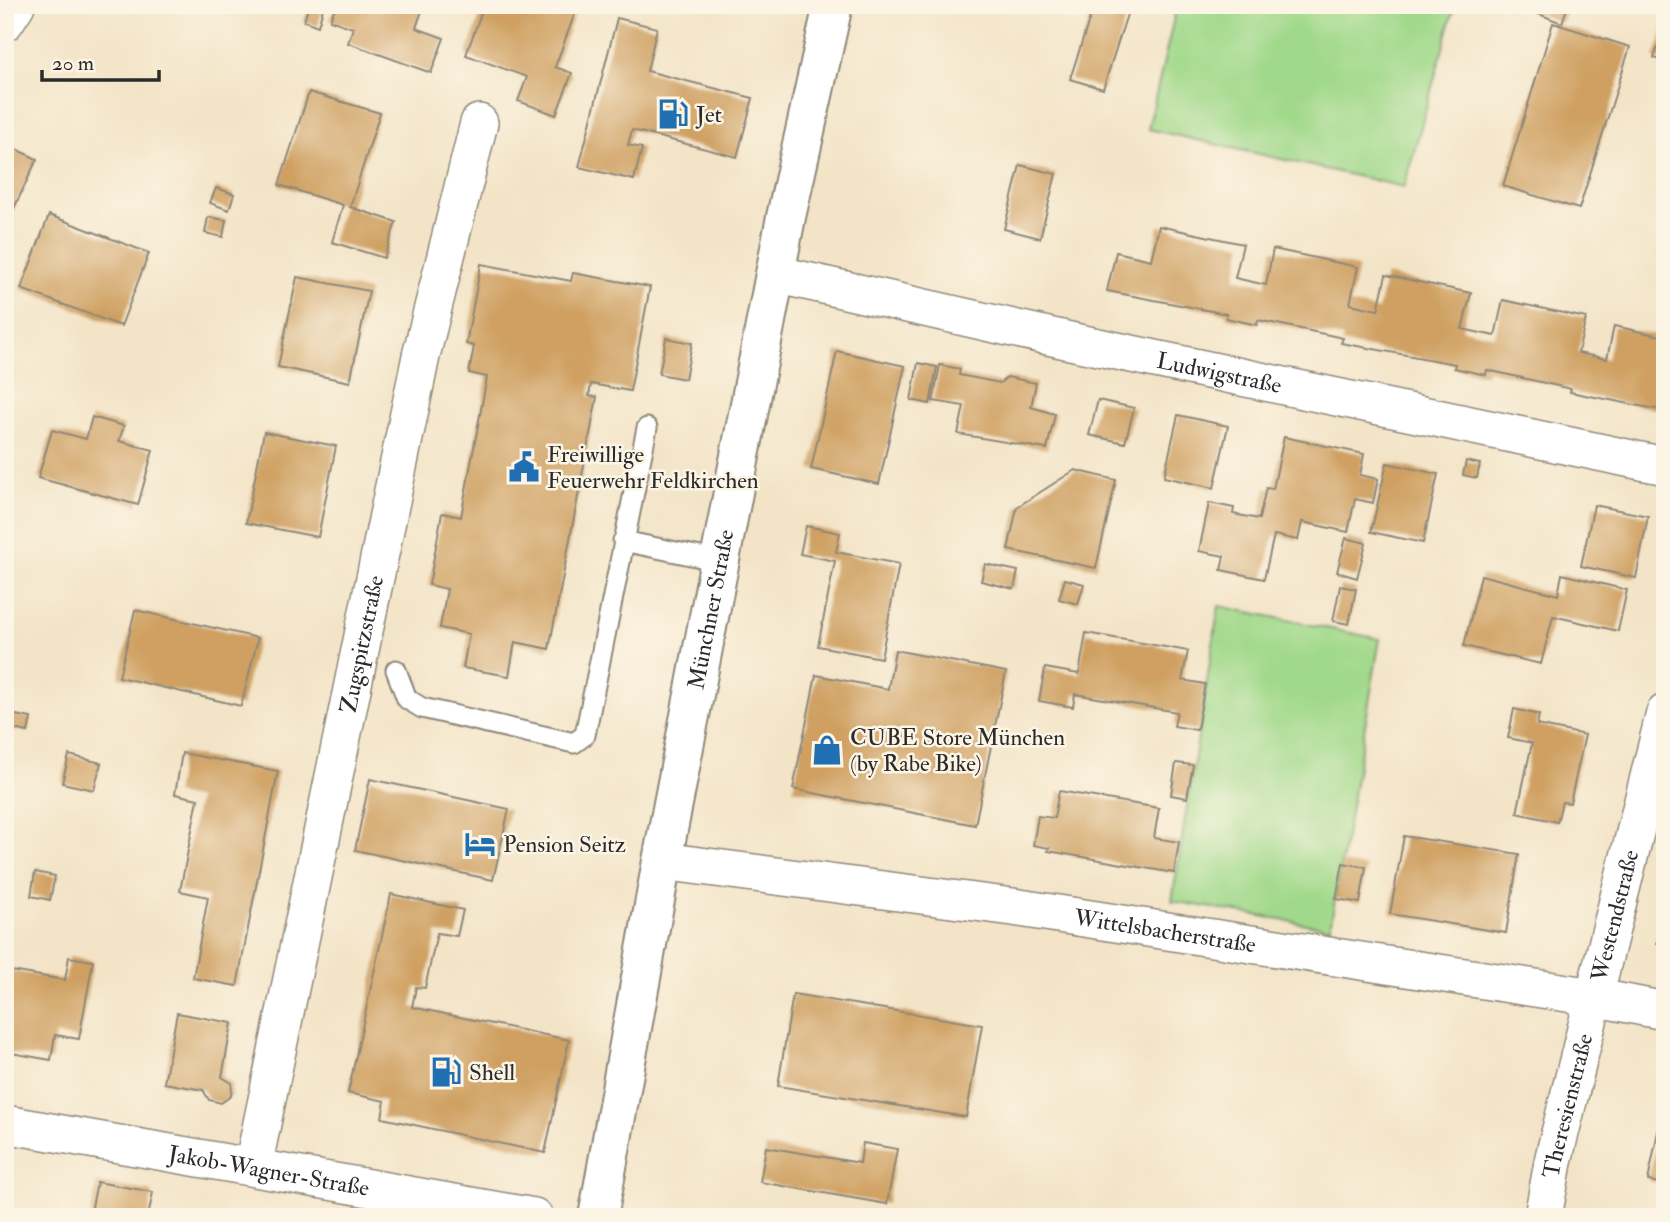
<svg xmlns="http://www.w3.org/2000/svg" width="1670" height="1222" viewBox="0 0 1670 1222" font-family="'IM FELL Double Pica',serif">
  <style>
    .green { fill: #a1d98b; stroke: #66825b; stroke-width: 2 }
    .building { fill: #cfa062 }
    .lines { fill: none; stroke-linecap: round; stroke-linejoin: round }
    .lane-casing { stroke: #8f8879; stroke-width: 23 }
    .street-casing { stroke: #8f8879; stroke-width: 40 }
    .secondary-casing { stroke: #8f8879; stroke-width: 42 }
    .lane { stroke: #fff; stroke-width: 19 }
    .street { stroke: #fff; stroke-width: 37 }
    .secondary { stroke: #fff; stroke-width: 38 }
    .labels { text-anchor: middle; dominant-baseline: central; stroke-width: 5; stroke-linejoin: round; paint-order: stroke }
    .poi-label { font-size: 23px; fill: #2b2b2b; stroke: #fcf5e5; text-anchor: start }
    .street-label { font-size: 23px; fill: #2b2b2b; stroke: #fcf5e5 }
  </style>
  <rect width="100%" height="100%" fill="#fcf5e5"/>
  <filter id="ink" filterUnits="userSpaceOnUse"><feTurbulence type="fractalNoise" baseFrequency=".0143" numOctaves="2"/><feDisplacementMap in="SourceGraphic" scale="14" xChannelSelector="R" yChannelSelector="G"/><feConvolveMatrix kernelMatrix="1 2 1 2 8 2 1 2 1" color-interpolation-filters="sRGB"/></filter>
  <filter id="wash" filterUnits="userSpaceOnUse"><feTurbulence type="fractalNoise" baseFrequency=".00686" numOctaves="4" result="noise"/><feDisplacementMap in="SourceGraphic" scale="28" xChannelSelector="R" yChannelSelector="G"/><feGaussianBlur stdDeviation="1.57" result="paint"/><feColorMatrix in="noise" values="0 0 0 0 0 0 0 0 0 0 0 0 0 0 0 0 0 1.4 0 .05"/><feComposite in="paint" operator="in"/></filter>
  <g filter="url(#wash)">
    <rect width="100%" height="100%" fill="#f3e4c7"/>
    <path class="green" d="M1177,5H1455L1404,187L1148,129Z
      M1219,606L1380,639L1330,928L1172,901Z"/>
    <g id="blocks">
      <path class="building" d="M309,5H324L318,26L304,21Z
        M336,5H424L416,28L444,38L431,73L348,43L353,28L330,20Z
        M484,5H578L555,67L572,73L556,115L518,101L527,77L466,55Z
        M1094,5H1130L1103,89L1070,79Z
        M1515,5H1568L1562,23Z
        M617,18L657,28L647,71L753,98L737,157L632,130L628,145L642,148L634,180L579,167Z
        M1553,23L1630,47L1579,209L1503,186Z
        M1664,29H1665V61L1654,58Z
        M309,92L380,113L350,207L396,222L384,258L332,242L343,205L279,185Z
        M5,144L37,159L10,217L5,214Z
        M1020,165L1056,174L1040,238L1004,229Z
        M216,188L234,194L229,210L210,203Z
        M49,215L149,253L121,326L21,289Z
        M208,217L226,220L223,237L205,233Z
        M1159,226L1243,244L1235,278L1266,285L1273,249L1358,267L1350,304L1378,310L1386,275L1471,293L1462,329L1495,336L1503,300L1586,318L1578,353L1607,359L1614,326L1665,337V411L1570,392L1571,389L1487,370L1486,375L1454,368L1455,364L1341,343L1343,338L1258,320L1257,325L1226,318L1227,314L1107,291L1116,252L1151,260Z
        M481,264L571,281L573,273L650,287L630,391L591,384L589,396L597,397L549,649L515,642L509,676L463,668L469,634L440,628L447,589L429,585L442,513L461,517L487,377L469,373L474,346L466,344Z
        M297,277L369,291L350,382L278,367Z
        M666,338L692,343L685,379L659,374Z
        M837,351L905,366L879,484L811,469Z
        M918,363L937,367L930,404L911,400Z
        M940,365L960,369L959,375L1000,383L1007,377L1036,383L1031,407L1055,414L1047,449L958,434L964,406L933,401Z
        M1098,400L1134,408L1125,443L1089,435Z
        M1178,415L1228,426L1214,488L1164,477Z
        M92,417L124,426L119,441L153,450L138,505L38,478L52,430L86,439Z
        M264,432L336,446L318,537L246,523Z
        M1284,437L1364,454L1360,475L1378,479L1373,503L1355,499L1348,532L1302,522L1298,540L1274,535L1264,579L1221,570L1224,556L1199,551L1209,503L1234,508L1233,514L1259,519L1266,488L1273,489Z
        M1466,461L1480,464L1477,478L1463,475Z
        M1387,463L1438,474L1423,543L1371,532Z
        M1075,470L1116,480L1096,568L1008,550L1017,507Z
        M1594,505L1648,516L1636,578L1581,566Z
        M806,526L840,533L836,552L899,564L881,658L818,646L835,561L800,554Z
        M1346,538L1366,543L1357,578L1337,572Z
        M985,564L1018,571L1014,589L981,581Z
        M1562,574L1627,590L1618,631L1553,616L1541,664L1464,646L1481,575L1558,595Z
        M1065,579L1084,584L1078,604L1059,599Z
        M1340,586L1356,589L1349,624L1333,621Z
        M135,610L258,638L241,706L119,677Z
        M1086,633L1188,651L1182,680L1205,684L1197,730L1174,726L1177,712L1075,694L1073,707L1039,701L1045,668L1079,674Z
        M895,650L1006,672L975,825L793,789L816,675L888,689Z
        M1514,709L1539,715L1537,725L1585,735L1570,803L1562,802L1557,822L1517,813L1532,743L1508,738Z
        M5,713L31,718L28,732L8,728L5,734Z
        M182,753L278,771L237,986L193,978L208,897L180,891L198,799L175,794Z
        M69,755L101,763L94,790L62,783Z
        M1176,763L1193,765L1187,798L1171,795Z
        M370,779L509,809L493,880L355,850Z
        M1059,791L1159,808L1154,838L1179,842L1174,873L1048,851L1049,848L1033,845L1038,816L1054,818Z
        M1404,836L1519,854L1506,933L1390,914Z
        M1343,863L1366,867L1360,903L1336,899Z
        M35,872L55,876L50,900L31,896Z
        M391,894L463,910L457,936L437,933L425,988L416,987L412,1007L569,1040L545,1153L382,1118L385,1101L348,1093Z
        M1663,910H1665V944L1657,943Z
        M69,957L93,961L79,1039L55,1035L51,1060L5,1052V970L65,980Z
        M793,994L982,1025L966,1117L778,1086Z
        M177,1013L232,1023L222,1077L232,1083L231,1096L221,1103L209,1100L203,1090L164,1083Z
        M1664,1102H1665V1184L1648,1181Z
        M863,1143L897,1149L887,1204L760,1182L766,1147L860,1163Z
        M97,1182L153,1192L148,1217H90Z"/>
    </g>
  </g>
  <g filter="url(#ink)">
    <use href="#blocks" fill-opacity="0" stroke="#8f8879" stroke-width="2"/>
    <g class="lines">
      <g class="lane-casing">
        <path id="lane" d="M623,541L720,561
          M396,670L407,699L422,708L574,743L585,735L647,428"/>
      </g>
      <g class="street-casing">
        <g id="street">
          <path d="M5,22L16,5"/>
          <path id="s1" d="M775,274L1079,343L1665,466"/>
          <path id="s2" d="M662,861L1013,907L1593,997L1665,1011"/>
          <path id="s3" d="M5,1124L534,1217"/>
          <path id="s4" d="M253,1167L421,356L479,123"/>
          <path id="s5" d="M1543,1217L1554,1157L1665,713"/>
        </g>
      </g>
      <g class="secondary-casing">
        <g id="secondary">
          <path id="s6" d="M598,1217L662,861L786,217L833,5"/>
        </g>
      </g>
      <use href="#lane" class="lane"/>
      <use href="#street" class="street"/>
      <use href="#secondary" class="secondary"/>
    </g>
  </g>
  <defs>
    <g id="fuel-bare" transform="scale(2.415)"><path d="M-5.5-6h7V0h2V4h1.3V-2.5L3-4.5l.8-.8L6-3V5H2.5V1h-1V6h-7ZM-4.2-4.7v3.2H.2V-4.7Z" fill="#1f6fb2" stroke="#fcf5e5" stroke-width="2.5" paint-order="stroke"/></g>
    <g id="civic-bare" transform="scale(2.415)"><path d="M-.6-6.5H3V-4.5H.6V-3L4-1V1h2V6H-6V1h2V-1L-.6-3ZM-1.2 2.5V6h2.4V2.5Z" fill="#1f6fb2" stroke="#fcf5e5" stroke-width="2.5" paint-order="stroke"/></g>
    <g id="shop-bare" transform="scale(2.415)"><path d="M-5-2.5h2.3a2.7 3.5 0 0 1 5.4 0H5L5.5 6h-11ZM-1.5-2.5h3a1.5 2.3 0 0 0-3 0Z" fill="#1f6fb2" stroke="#fcf5e5" stroke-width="2.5" paint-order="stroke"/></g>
    <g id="hotel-bare" transform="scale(2.415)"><path d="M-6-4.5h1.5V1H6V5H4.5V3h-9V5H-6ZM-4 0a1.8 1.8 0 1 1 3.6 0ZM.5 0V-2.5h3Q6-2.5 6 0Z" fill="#1f6fb2" stroke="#fcf5e5" stroke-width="2.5" paint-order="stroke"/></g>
  </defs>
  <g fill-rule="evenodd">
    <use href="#fuel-bare" x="673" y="114"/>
    <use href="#civic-bare" x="524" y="467"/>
    <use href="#shop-bare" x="827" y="750"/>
    <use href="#hotel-bare" x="480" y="844"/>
    <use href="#fuel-bare" x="446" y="1072"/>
  </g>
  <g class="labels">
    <g class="poi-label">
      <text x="696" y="114">Jet</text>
      <text x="547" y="454">Freiwillige<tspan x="547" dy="26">Feuerwehr Feldkirchen</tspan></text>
      <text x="850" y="737">CUBE Store München<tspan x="850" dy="26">(by Rabe Bike)</tspan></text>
      <text x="503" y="844">Pension Seitz</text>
      <text x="469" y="1072">Shell</text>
    </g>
    <g class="street-label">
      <text stroke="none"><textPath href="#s1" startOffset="455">Ludwigstraße</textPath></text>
      <text stroke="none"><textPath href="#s6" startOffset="618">Münchner Straße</textPath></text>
      <text stroke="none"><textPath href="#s4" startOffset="534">Zugspitzstraße</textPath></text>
      <text stroke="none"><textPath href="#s5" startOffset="310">Westendstraße</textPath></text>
      <text stroke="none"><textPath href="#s2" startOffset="508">Wittelsbacherstraße</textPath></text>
      <text stroke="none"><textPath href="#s5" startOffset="114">Theresienstraße</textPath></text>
      <text stroke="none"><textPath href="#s3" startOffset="268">Jakob-Wagner-Straße</textPath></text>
    </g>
  </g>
  <rect width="1670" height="1222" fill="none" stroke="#fcf5e5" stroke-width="28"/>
  <path d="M42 70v10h117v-10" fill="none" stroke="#2b2b2b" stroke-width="3.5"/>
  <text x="52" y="70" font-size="21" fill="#2b2b2b" stroke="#fcf5e5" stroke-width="5" paint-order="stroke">20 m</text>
</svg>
